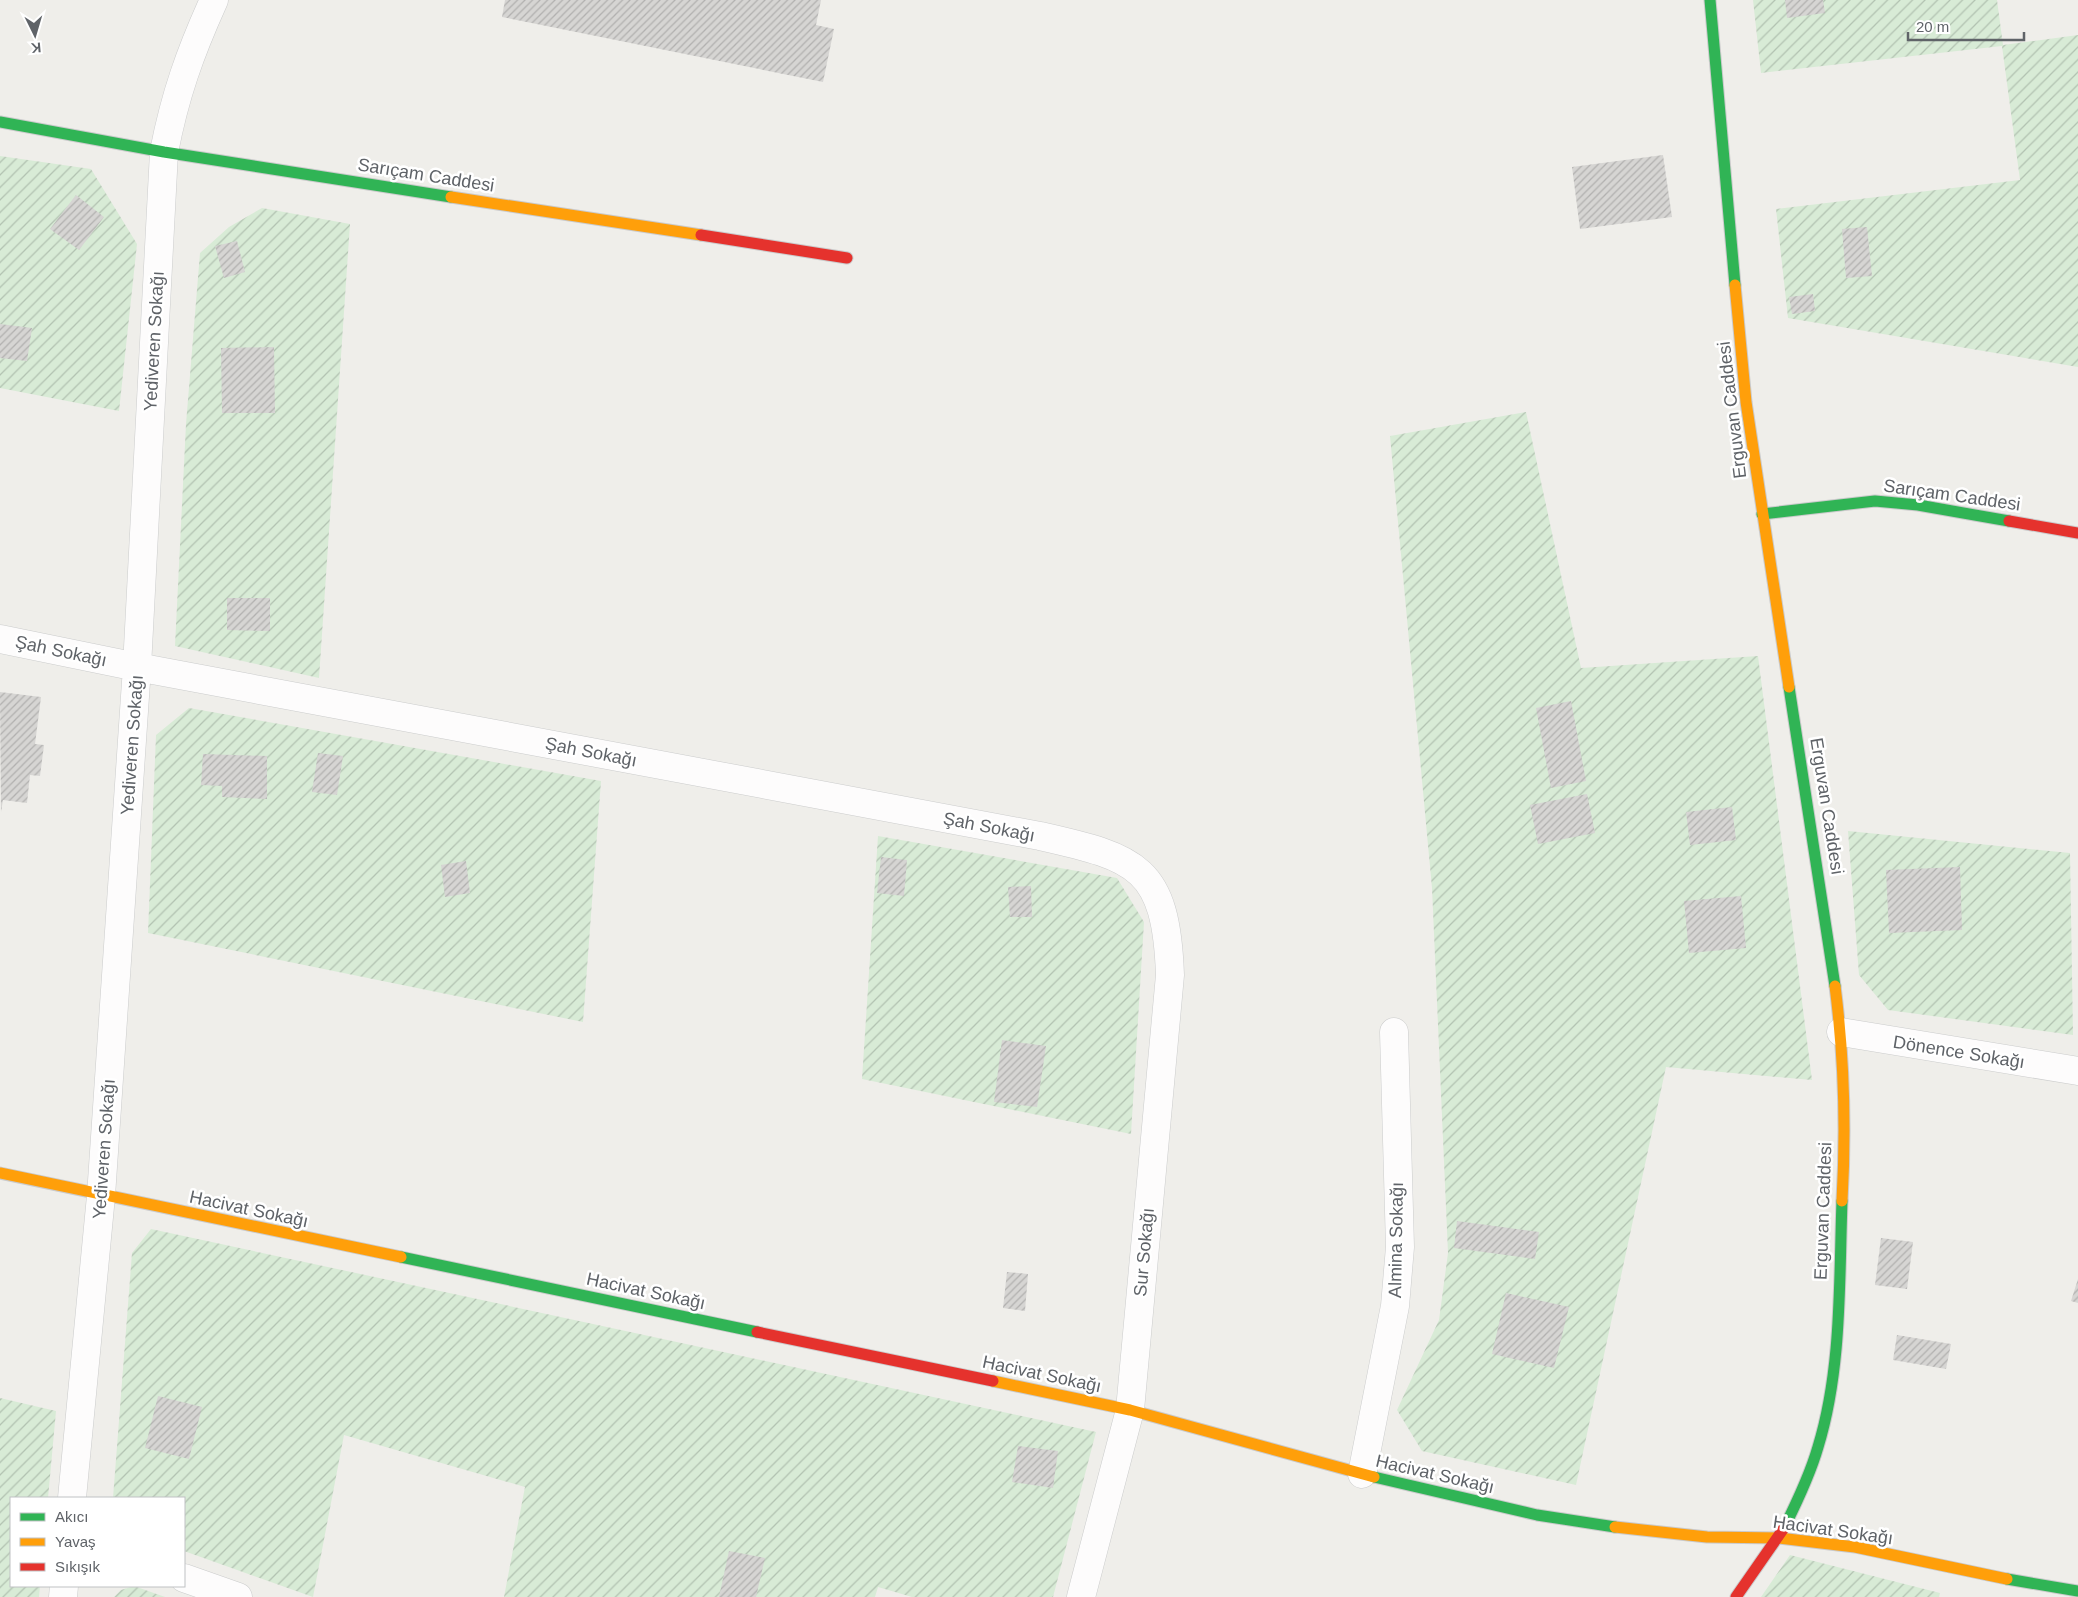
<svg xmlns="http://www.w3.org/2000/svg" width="2078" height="1597" viewBox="0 0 2078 1597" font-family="Helvetica,sans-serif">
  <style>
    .garden { fill: url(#garden-furrows) }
    .building { fill: url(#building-hatch) }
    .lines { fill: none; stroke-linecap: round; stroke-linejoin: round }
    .street-casing { stroke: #cbcccc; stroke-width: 29 }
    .fast-casing { stroke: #cacacb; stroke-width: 13 }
    .slow-casing { stroke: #cacacb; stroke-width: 13 }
    .jam-casing { stroke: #cacacb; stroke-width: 13 }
    .street { stroke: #fdfcfc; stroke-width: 28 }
    .fast { stroke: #30b455; stroke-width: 11 }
    .slow { stroke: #ff9f0a; stroke-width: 11 }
    .jam { stroke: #e5322d; stroke-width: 11 }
    .labels { text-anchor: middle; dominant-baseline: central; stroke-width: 5; stroke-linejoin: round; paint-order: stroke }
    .street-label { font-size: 18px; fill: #5f6368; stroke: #fff }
  </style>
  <defs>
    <pattern id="garden-furrows" width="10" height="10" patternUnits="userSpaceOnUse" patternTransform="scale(1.25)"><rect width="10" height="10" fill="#d8ebd6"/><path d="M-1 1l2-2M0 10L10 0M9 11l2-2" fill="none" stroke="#b2c2b1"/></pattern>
    <pattern id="building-hatch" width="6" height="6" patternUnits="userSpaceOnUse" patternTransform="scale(1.25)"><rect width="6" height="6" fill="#d6d5d3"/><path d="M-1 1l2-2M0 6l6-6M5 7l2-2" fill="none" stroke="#b1b0af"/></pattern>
  </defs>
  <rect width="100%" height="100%" fill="#efeeea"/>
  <path class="garden" d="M1753,0H1997L2003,45L2078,35V367L1788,318L1776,209L2020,180L2002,46L1761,73Z
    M0,156L91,169L137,244L119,411L0,388Z
    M262,208L350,224L319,678L175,646L186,424L200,253L229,227Z
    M1526,412L1581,668L1758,656L1812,1080L1666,1067L1576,1485L1422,1451L1397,1410L1439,1320L1448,1253L1432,888L1390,436Z
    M189,708L601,781L583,1022L148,933L156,735Z
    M1848,831L2070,853L2073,1035L1888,1010L1859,975Z
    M878,836L1117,878L1144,922L1131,1134L862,1079Z
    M151,1229L1096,1432L1053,1597H912L878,1587L875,1597H504L525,1487L344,1435L313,1597L184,1551V1498H113L132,1253Z
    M0,1398L56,1411L48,1498H11V1586H40L39,1597H0Z
    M1790,1555L1940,1593L1939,1597H1761Z
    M134,1586L165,1597H114L121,1590Z"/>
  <path class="building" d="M505,0H821L816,25L834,29L823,82L502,17Z
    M1785,0H1823L1825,13L1787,18Z
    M1663,155L1672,217L1580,229L1572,167Z
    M76,195L104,217L79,250L50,229Z
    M1867,227L1872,276L1846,278L1842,229Z
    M237,241L245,272L224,278L215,246Z
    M1813,294L1815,311L1792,314L1789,297Z
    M0,324L32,328L27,361L0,358Z
    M274,347L275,413H222L221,348Z
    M227,598H270V631L227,630Z
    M0,692L41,697L35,744L44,745L40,776L30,775L27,803L3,800L1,812Z
    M1571,701L1586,781L1551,788L1536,708Z
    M318,753L343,756L337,795L312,792Z
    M203,754L267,756V799L222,797V786L201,785Z
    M1587,794L1595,833L1538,844L1530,805Z
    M1732,807L1736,840L1690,845L1686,812Z
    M881,857L907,860L904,896L877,893Z
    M466,861L470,893L445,897L441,865Z
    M1960,867L1962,930L1889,933L1886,870Z
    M1031,886L1032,917H1010L1008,887Z
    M1741,896L1746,948L1689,953L1684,901Z
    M1002,1040L1046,1046L1037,1107L994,1102Z
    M1457,1221L1539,1232L1535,1259L1454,1248Z
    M1881,1238L1913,1242L1907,1289L1875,1285Z
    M1007,1272L1028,1274L1025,1311L1003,1308Z
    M2078,1279V1303L2071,1301Z
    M1506,1293L1569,1307L1554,1368L1492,1354Z
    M1897,1335L1951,1344L1946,1369L1893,1360Z
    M158,1396L202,1407L189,1459L145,1448Z
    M1018,1446L1058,1451L1053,1488L1012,1482Z
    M729,1551L765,1558L756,1597H719Z"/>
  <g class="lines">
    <g class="street-casing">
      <path id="street" d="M0,639L137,667L1040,836C1138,858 1166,867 1170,975L1130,1410L1081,1597
        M1841,1032L2078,1071
        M1362,1474L1395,1306L1400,1247L1394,1032
        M72,1498L101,1196L137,667L164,152C175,95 190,53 214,0
        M184,1578L238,1597
        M63,1597L64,1586"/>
    </g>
    <g class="fast-casing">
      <path id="fast" d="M1710,0L1735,285
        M0,122L164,152L451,197
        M1762,514L1875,501L1918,505L2009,521
        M1789,687L1835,986
        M401,1257L757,1332
        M1374,1477L1537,1515L1615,1527
        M1784,1528C1797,1502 1810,1475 1818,1447C1842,1369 1839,1282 1842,1201
        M2007,1579L2078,1591"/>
    </g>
    <g class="slow-casing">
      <path id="slow" d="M451,197L701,235
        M1735,285L1746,402L1789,687
        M1835,986C1844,1056 1846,1130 1842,1201
        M0,1173L401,1257
        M993,1381L1130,1410L1374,1477
        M1615,1527L1707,1537L1779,1538L1855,1547L2007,1579"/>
    </g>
    <g class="jam-casing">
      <path id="jam" d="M701,235L847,258
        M2009,521L2078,533
        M757,1332L993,1381
        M1736,1597L1784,1528"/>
    </g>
    <use href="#street" class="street"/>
    <use href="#fast" class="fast"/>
    <use href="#slow" class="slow"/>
    <use href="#jam" class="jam"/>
  </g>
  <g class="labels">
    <g class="street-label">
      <text transform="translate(426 175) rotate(9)">Sarıçam Caddesi</text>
      <text transform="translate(154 341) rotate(-87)">Yediveren Sokağı</text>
      <text transform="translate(1732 410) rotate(-97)">Erguvan Caddesi</text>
      <text transform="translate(1952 495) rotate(8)">Sarıçam Caddesi</text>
      <text transform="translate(61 651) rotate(12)">Şah Sokağı</text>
      <text transform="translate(132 745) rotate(-86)">Yediveren Sokağı</text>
      <text transform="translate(591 752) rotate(11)">Şah Sokağı</text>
      <text transform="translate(1827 806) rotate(81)">Erguvan Caddesi</text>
      <text transform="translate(989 827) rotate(11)">Şah Sokağı</text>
      <text transform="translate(1959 1052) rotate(9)">Dönence Sokağı</text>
      <text transform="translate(104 1149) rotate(-86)">Yediveren Sokağı</text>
      <text transform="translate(249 1209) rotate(12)">Hacivat Sokağı</text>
      <text transform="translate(1823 1211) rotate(-88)">Erguvan Caddesi</text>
      <text transform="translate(1396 1240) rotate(-89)">Almina Sokağı</text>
      <text transform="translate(1144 1252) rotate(-85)">Sur Sokağı</text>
      <text transform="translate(646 1291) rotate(12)">Hacivat Sokağı</text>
      <text transform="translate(1042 1374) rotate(12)">Hacivat Sokağı</text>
      <text transform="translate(1435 1474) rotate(13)">Hacivat Sokağı</text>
      <text transform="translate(1833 1530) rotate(8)">Hacivat Sokağı</text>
    </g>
  </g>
  <rect x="10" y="1497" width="175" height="90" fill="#ffffff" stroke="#bfc1c3"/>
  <rect x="20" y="1513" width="25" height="8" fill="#30b455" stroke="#bfc1c3"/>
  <text x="55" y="1522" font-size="15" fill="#5f6368">Akıcı</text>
  <rect x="20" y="1538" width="25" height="8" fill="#ff9f0a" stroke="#bfc1c3"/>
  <text x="55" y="1547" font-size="15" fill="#5f6368">Yavaş</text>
  <rect x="20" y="1563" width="25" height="8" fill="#e5322d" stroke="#bfc1c3"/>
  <text x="55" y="1572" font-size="15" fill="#5f6368">Sıkışık</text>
  <g transform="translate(35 35) rotate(175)" stroke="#ffffff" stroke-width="4" paint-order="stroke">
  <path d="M0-4L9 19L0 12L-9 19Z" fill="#5f6368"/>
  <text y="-8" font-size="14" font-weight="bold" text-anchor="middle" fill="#5f6368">K</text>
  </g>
  <path d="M1908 32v8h116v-8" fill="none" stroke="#5f6368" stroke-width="2.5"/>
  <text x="1916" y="32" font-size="15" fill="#5f6368" stroke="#ffffff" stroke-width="4" paint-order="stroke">20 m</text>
</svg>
